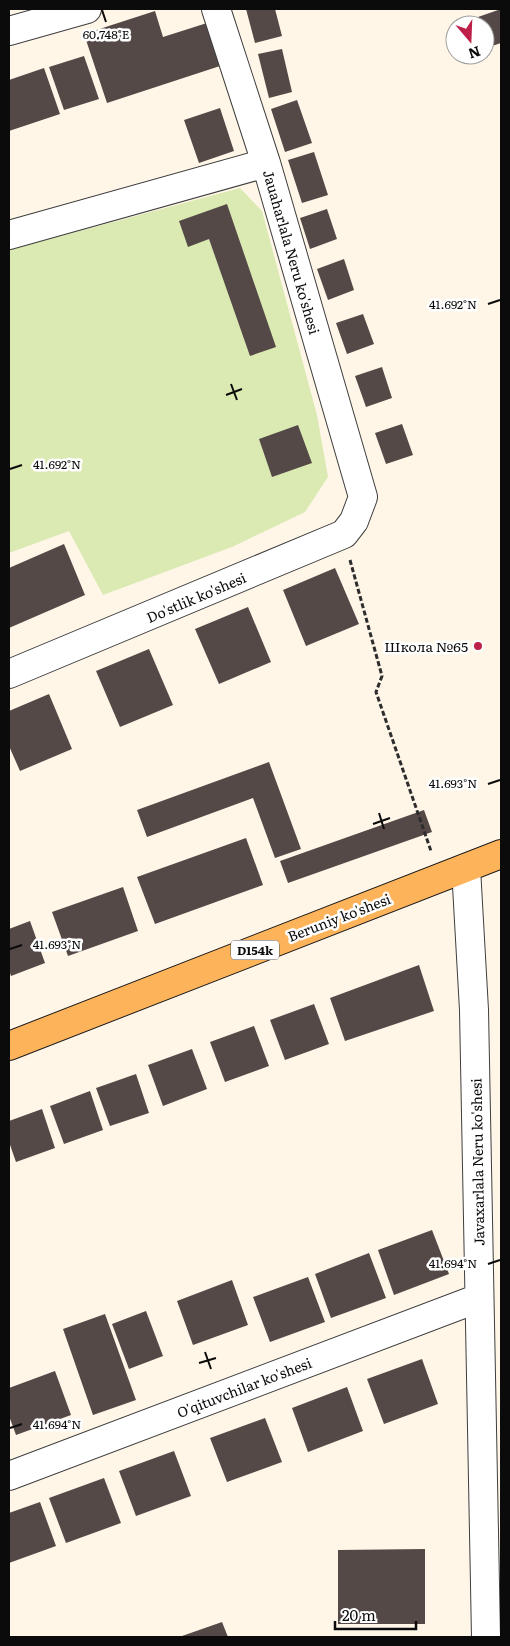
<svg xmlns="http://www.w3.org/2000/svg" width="510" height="1646" viewBox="0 0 510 1646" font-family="Literata,serif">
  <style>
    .green { fill: #daeab2 }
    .building { fill: #544947 }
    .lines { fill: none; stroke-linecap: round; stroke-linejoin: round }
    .minor-casing { stroke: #3e3e3e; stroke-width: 30 }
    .major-casing { stroke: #1c1c1c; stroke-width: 30 }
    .path { stroke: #2d2d2d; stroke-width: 3; stroke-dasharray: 5 2.5; stroke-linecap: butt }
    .minor { stroke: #fff; stroke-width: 28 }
    .major { stroke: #fdb35a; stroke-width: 28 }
    .ticks { fill: none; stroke: #0b0b0b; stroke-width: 2 }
    .poi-dot { fill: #be1f48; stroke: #fff; stroke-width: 2 }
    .labels { text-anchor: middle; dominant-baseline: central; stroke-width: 5; stroke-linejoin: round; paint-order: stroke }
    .shield { fill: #fff; stroke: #545454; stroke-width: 1 }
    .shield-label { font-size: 12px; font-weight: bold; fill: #0b0b0b }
    .street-label { font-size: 14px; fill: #0b0b0b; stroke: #fff }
    .poi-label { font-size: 14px; fill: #0b0b0b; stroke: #fff; text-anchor: end }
    .ticks-label { font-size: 12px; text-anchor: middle; fill: #0b0b0b; stroke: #fff; stroke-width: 5; stroke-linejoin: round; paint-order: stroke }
  </style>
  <rect width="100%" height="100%" fill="#fff6e8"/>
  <path class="green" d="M240,188L262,211L317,415L328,477L305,512L232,547L103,595L69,531L9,553V250Z"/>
  <path class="building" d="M246,9H275L282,36L255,43Z
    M501,9V43L489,47L485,37V25H481L478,17Z
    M155,11L163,37L207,23L220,66L107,103L84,34Z
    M282,49L292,92L269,98L258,54Z
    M84,56L99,99L64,110L49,67Z
    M44,68L60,114L9,131V80Z
    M297,100L312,143L285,152L271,109Z
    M220,108L234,151L199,163L184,120Z
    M314,152L328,195L302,203L288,160Z
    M227,204L276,347L250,356L209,239L188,247L179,221Z
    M327,209L337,239L310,249L300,218Z
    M344,259L354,290L328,300L317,269Z
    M363,314L374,344L347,354L336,323Z
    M382,367L392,398L366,407L355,376Z
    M402,424L413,455L386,464L375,433Z
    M298,425L312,463L272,477L259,439Z
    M64,544L85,595L9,628V568Z
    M335,568L359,624L306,646L283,590Z
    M248,607L271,662L219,684L195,629Z
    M149,649L173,705L120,727L96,671Z
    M49,694L72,749L20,771L9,746V711Z
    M269,762L301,849L275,858L253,798L147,837L137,810Z
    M424,810L432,832L288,883L280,861Z
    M246,838L263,885L155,924L137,877Z
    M123,887L138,931L68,956L52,912Z
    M30,921L45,963L11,976L9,970V929Z
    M419,965L434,1011L345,1041L330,998Z
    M314,1004L329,1044L285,1060L270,1020Z
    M254,1026L269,1066L225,1082L210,1042Z
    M192,1049L207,1089L163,1106L148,1065Z
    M136,1074L149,1113L110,1126L96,1088Z
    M90,1091L103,1130L64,1144L50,1106Z
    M42,1109L55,1148L16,1162L9,1142V1121Z
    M432,1230L449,1274L394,1295L378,1250Z
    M369,1253L386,1298L331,1318L315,1274Z
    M308,1277L325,1322L270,1342L253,1297Z
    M232,1280L248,1325L193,1345L177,1301Z
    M146,1311L163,1356L129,1369L112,1324Z
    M105,1314L136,1400L93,1415L63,1329Z
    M422,1359L438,1404L384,1424L367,1379Z
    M55,1371L71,1415L16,1435L9,1416V1388Z
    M347,1387L363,1431L308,1452L292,1408Z
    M265,1418L282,1462L227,1482L210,1438Z
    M174,1451L191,1496L136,1516L119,1471Z
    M104,1478L121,1523L66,1543L49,1498Z
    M40,1502L56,1546L9,1563V1513Z
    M425,1549V1624H338V1550Z
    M222,1622L228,1637H183L182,1636Z"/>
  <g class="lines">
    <g class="minor-casing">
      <path id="minor" d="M9,31L87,9
        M9,235L266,163
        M9,674L344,534L354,521L363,497L266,163L216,9
        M466,868L474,1010L486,1637
        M9,1476L479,1298"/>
    </g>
    <g class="major-casing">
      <path id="major" d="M9,1046L501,854"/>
    </g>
    <path class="path" d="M350,560L382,676L376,692L431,851"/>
    <use href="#minor" class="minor"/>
    <use href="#major" class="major"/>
  </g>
  <path class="ticks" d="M102,10L106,22M488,304L500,300M231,384L237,400M226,395L242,389M10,469L22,465M488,784L500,780M379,813L384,829M373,824L390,818M10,949L22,945M488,1264L500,1260M205,1352L211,1369M199,1363L216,1358M10,1428L22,1424"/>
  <circle class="poi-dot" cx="478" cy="646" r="5"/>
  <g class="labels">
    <rect class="shield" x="231" y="940.5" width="48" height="19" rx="4"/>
    <g class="shield-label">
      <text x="255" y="950">D154k</text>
    </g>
    <g class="street-label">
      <text transform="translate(292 252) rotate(74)">Jauaharlala Neru ko'shesi</text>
      <text transform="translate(196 597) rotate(-23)">Do'stlik ko'shesi</text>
      <text transform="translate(339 917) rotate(-21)">Beruniy ko'shesi</text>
      <text transform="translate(477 1162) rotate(-91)">Javaxarlala Neru ko'shesi</text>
      <text transform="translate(244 1387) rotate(-21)">O'qituvchilar ko'shesi</text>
    </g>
    <g class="poi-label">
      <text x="468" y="646">Школа №65</text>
    </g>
  </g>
  <g class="ticks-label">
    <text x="106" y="39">60.748°E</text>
    <text x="453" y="309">41.692°N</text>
    <text x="57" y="469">41.692°N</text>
    <text x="453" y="788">41.693°N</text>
    <text x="57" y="949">41.693°N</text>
    <text x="453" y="1268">41.694°N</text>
    <text x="57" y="1429">41.694°N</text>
  </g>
  <rect width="510" height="1646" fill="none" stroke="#0b0b0b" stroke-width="20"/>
  <g transform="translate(470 40) rotate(161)"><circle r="24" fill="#ffffff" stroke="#9d9d9d"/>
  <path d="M0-4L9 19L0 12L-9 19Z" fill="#be1f48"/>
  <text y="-8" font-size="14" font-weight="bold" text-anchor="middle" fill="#0b0b0b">N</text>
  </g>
  <path d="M335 1621v8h81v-8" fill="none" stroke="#0b0b0b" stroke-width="2.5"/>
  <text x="342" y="1621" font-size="15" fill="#0b0b0b" stroke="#ffffff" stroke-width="4" paint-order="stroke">20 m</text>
</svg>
